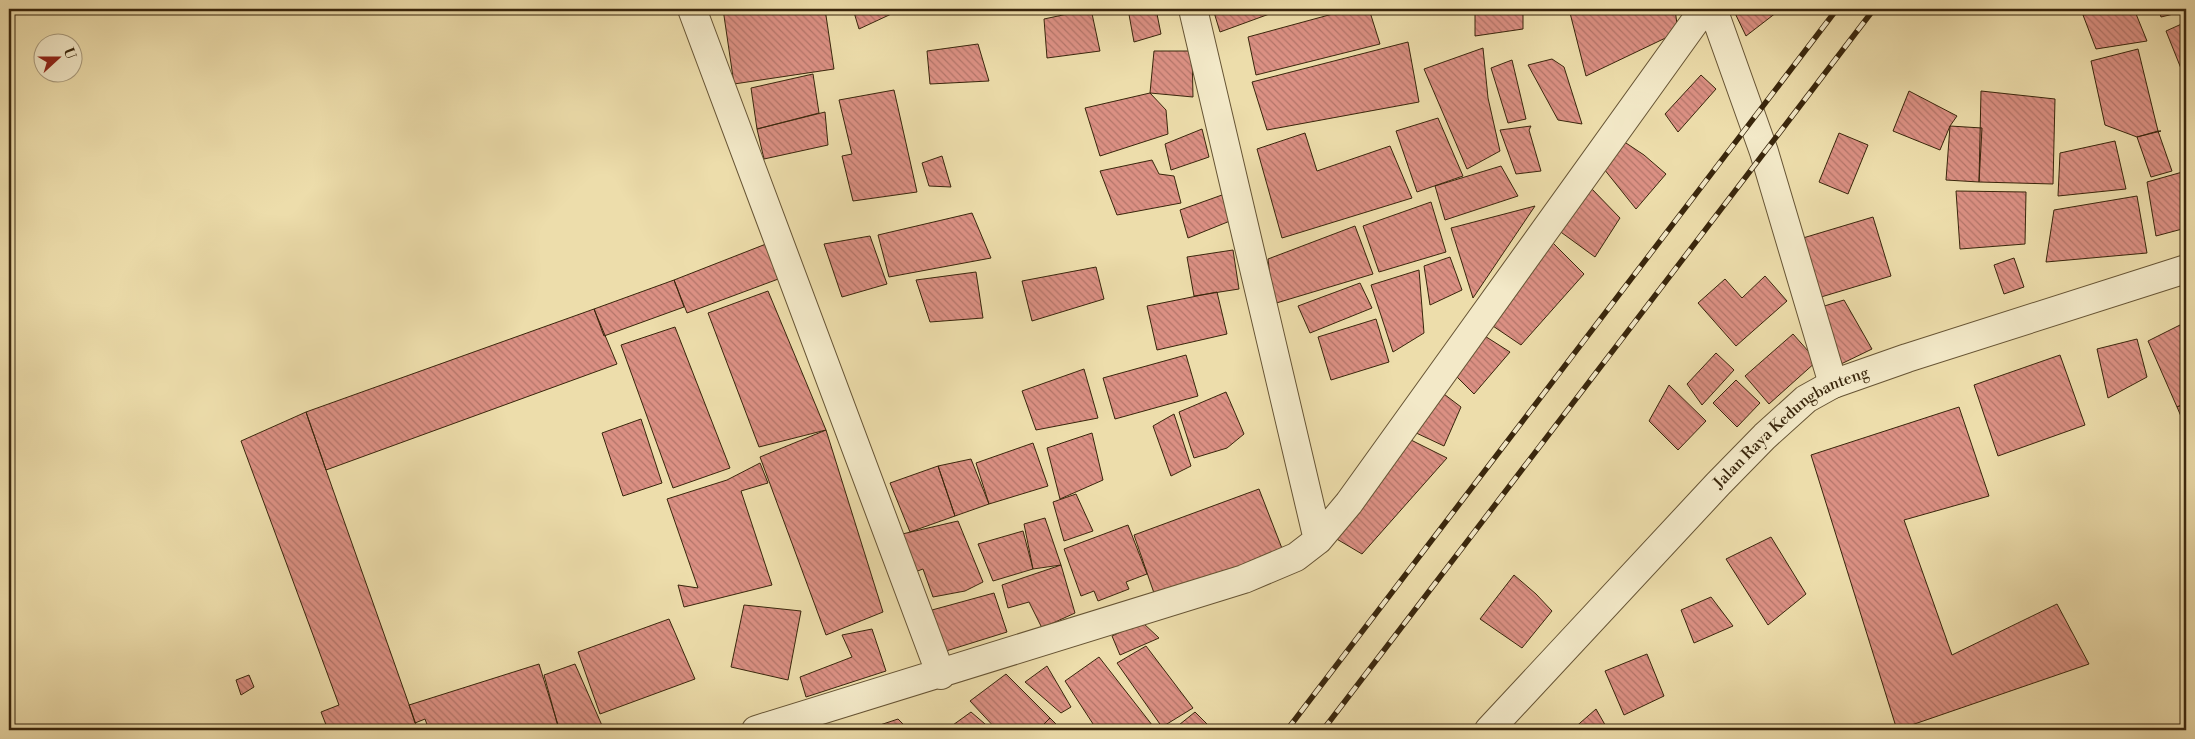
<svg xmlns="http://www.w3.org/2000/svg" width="2195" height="739" viewBox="0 0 2195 739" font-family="'Libre Bodoni',serif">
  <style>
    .building { fill: url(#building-back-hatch); stroke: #39260c }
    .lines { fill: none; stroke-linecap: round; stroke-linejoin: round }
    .minor-casing { stroke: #665434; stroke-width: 30 }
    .tertiary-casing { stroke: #665434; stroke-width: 30 }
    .minor { stroke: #f3e9c8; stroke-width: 28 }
    .tertiary { stroke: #f3e9c8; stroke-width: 28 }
    .rail-casing { stroke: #39260c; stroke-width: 5.5 }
    .rail { stroke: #f3e9c8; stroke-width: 4; stroke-dasharray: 11; stroke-linecap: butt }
    .labels { text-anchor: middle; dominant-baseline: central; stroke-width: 4; stroke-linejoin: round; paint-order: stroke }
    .street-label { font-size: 16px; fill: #39260c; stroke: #f3e9c8 }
  </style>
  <defs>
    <pattern id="building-back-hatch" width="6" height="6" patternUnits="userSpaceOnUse" patternTransform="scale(1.25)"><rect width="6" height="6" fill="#db9083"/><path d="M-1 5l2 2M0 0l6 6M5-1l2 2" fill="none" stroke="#b3756a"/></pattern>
  </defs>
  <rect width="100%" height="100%" fill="#edddab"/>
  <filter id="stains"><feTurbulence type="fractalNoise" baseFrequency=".004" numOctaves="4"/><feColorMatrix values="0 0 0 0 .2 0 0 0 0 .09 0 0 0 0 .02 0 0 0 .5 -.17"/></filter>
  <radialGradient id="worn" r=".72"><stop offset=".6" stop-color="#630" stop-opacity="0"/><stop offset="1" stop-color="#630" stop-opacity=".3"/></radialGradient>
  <path class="building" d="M723,9H825L834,69L734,84Z
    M853,9H902L859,29Z
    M1091,9L1100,51L1047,58L1044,19Z
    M1128,9H1156L1161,34L1134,42Z
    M1213,9H1283L1220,32Z
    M1351,9H1369L1380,44L1256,75L1248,37Z
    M1475,9H1523V29L1475,36Z
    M1569,9H1675L1678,32L1586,76Z
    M1733,9H1781L1746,36Z
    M2108,9H2134L2147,41L2096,49L2083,15Z
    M2158,9H2186V11L2161,17Z
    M2186,22V81L2166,31Z
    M1408,42L1419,102L1267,130L1252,82Z
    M978,44L989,81L930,84L927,51Z
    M1483,48L1488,98L1500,151L1467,169L1424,69Z
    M2138,49L2158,131H2161L2137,137L2105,125L2091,61Z
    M1154,51H1192L1193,97L1150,93Z
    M1552,59L1564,67L1582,124L1558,120L1528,65Z
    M1512,60L1526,119L1508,123L1491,68Z
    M813,74L819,113L757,129L751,88Z
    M1701,75L1716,89L1678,132L1665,114Z
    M894,90L917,192L853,201L842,156L852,154L839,100Z
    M1909,91L1957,116L1950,126L1940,150L1893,131Z
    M1981,91L2055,99L2053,184L1979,182Z
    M1150,93L1166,110L1168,134L1100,156L1085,108Z
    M2186,106V129L2181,107Z
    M825,112L828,145L764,159L757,129Z
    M1438,118L1463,176L1417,192L1396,131Z
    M1531,126L1529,130L1541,171L1516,174L1500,130Z
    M1950,126L1982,128L1979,182L1946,180Z
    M1202,129L1209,157L1171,170L1165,144Z
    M2158,131L2172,171L2151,177L2137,137Z
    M1305,133L1317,171L1390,146L1412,198L1282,238L1257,149Z
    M1839,133L1868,145L1848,194L1819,182Z
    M1620,139L1644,155L1666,174L1636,209L1604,169Z
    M2115,141L2126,189L2058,196L2060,153Z
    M942,156L951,187L929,186L922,163Z
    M1152,160L1159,174L1174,176L1181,203L1117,215L1100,171Z
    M1501,166L1518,196L1445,220L1435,186Z
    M2186,171V228L2156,236L2147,182Z
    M1590,187L1620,218L1595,257L1558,230Z
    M1956,191L2026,192L2025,244L1960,249Z
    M1222,195L1230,221L1188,238L1180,210Z
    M2137,196L2147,253L2046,262L2054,210Z
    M1431,202L1446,252L1379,272L1363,226Z
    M1535,206L1473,298L1451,228Z
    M972,213L991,258L889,277L878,235Z
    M1873,217L1891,276L1821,297L1803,238Z
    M1355,226L1373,274L1273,304L1268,259Z
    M870,236L887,284L842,297L824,244Z
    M1551,241L1584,274L1521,345L1490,324Z
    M766,244L781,278L687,313L674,280Z
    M1233,250L1239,289L1194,296L1187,257Z
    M1450,257L1462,290L1430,305L1424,266Z
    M2014,258L2024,287L2004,294L1994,265Z
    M1096,267L1104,299L1032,321L1022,281Z
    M1419,270L1424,333L1393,352L1371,285Z
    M976,272L983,318L930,322L916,280Z
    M1765,276L1787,301L1736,346L1698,303L1725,279L1742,298Z
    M674,280L684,307L604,336L594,309Z
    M1360,283L1372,308L1310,333L1298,306Z
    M768,291L826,430L759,447L708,313Z
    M1217,292L1227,334L1157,350L1147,306Z
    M1844,300L1872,349L1841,364L1821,307Z
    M594,309L617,364L326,470L306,412Z
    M1376,319L1389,362L1331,380L1318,337Z
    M2186,322V403L2177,407L2148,341Z
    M675,327L730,468L673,488L621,345Z
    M1480,333L1510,352L1474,394L1447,367Z
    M1793,334L1817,361L1769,404L1745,376Z
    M2137,339L2147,377L2108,398L2097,349Z
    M1716,353L1734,370L1702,405L1687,384Z
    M1186,355L1198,396L1115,419L1103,378Z
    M2060,355L2085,425L1998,456L1974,385Z
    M1084,369L1098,418L1036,430L1022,391Z
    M1736,380L1760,403L1737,427L1713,403Z
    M1669,385L1706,421L1678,450L1649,421Z
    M1440,391L1461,407L1444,446L1412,431Z
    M1226,392L1244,434L1227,448L1194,458L1179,412Z
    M2186,403V428L2177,407Z
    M1959,407L1989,496L1904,520L1952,655L2057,604L2089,664L1897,730L1811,455Z
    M306,412L326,470L418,730H328L321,712L339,705L241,441Z
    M1174,414L1191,466L1171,476L1153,426Z
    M641,419L662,483L623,496L602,433Z
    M826,430L883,612L826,635L760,457Z
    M1092,433L1103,480L1060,499L1047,448Z
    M1407,438L1447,458L1362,554L1335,538Z
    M1033,443L1048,486L989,504L976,463Z
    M971,459L989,504L955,516L938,466Z
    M760,463L768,483L741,491L772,585L684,607L678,585L698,588L667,499L727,480Z
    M938,466L955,516L910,532L890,483Z
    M1259,489L1283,551L1155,596L1134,535Z
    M1076,494L1093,531L1064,541L1053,502Z
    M1045,518L1061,565L1033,569L1024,524Z
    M958,521L983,582L965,591L933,597L923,569L912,573L898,535Z
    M1128,525L1147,574L1126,582L1129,589L1098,601L1094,591L1081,596L1064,549Z
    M1023,531L1033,569L993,581L978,544Z
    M1771,537L1806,594L1768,625L1726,559Z
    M1061,565L1075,613L1042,628L1029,602L1008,608L1002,585Z
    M1514,575L1536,594L1552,611L1522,648L1480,619Z
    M994,593L1007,632L946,651L932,610Z
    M1711,597L1733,626L1694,643L1681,610Z
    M744,605L801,611L788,680L731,667Z
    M669,619L695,679L600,714L578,652Z
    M1142,622L1159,638L1120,655L1112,636Z
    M872,629L886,671L806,697L800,677L852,657L842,635Z
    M1146,646L1193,708L1162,727L1117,663Z
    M1647,654L1664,696L1624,715L1605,671Z
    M1099,657L1156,730H1097L1065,681Z
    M539,664L558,725L545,730H429L425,719L415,723L409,705Z
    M575,664L604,730H559L544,675Z
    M1047,666L1071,707L1061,713L1025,682Z
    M1006,674L1050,718L1038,730H997L970,701Z
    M249,675L254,687L241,695L236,680Z
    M1596,709L1608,730H1572Z
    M971,712L992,730H946Z
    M1195,712L1213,730H1175L1174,729Z
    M1050,718L1062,730H1038Z
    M898,719L909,730H865Z"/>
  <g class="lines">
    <g class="minor-casing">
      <path id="minor" d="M692,9L941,675
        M1193,9L1318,540
        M1713,9L1764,152L1833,384
        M756,730L1244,579L1296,557L1318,540L1349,503L1704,9"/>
    </g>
    <g class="tertiary-casing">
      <g id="tertiary">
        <path id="s1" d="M1489,730L1718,484L1765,436L1806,399L1833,384L1907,358L2186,269"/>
      </g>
    </g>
    <use href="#minor" class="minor"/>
    <use href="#tertiary" class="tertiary"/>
    <g class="rail-casing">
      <path id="rail" d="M1287,730L1837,9
        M1323,730L1874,9"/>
    </g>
    <use href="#rail" class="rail"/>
  </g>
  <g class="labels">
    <g class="street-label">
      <text stroke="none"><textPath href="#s1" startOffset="430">Jalan Raya Kedungbanteng</textPath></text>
    </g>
  </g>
  <rect width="2195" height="739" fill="none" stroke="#edddab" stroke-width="30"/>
  <rect x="10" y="10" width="2175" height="719" fill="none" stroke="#39260c" stroke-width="2.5"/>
  <rect x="15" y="15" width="2165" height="709" fill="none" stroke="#39260c"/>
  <g transform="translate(58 58) rotate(69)"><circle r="24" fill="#f3e9c8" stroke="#a99b7d"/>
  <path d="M0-4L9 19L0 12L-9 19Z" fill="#8f2418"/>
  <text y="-8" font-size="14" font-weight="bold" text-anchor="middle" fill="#39260c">U</text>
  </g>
  <rect width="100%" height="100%" filter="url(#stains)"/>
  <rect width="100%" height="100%" fill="url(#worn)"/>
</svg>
